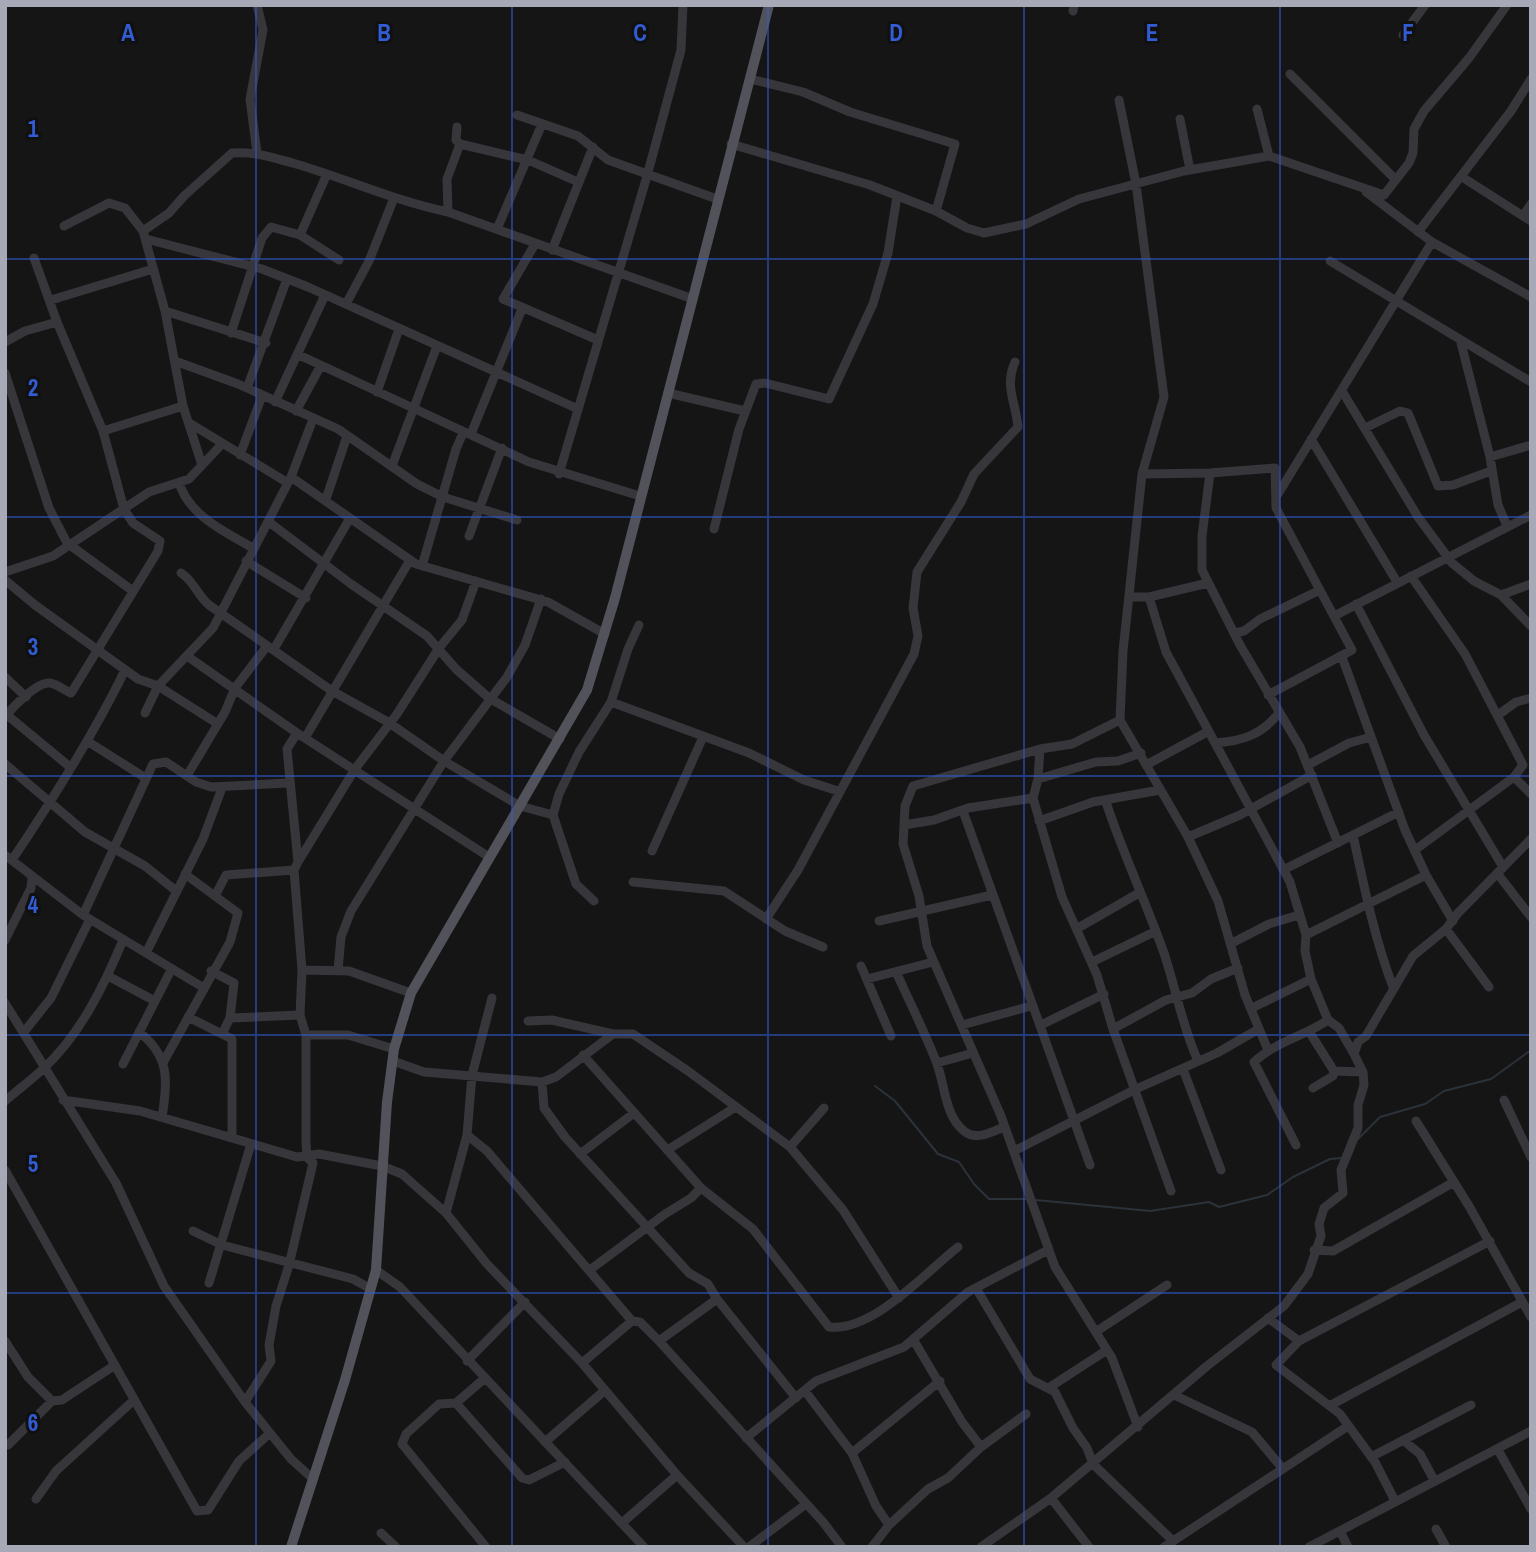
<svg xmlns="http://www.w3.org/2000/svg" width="1536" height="1552" viewBox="0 0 1536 1552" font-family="'Archivo Narrow',sans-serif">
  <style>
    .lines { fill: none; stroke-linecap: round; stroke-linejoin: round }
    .stream { stroke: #2b323a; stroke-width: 2 }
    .minor { stroke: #36363b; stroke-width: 9 }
    .major { stroke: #52535a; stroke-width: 10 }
    .grid { fill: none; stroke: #325cd3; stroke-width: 2; stroke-opacity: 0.55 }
    .grid-label { font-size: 23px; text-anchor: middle; font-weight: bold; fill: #325cd3; stroke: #101011; stroke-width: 6; stroke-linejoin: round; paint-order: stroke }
  </style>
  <rect width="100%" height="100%" fill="#151516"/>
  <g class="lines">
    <path class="stream" d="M875,1086L895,1101L938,1154L959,1162L974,1184L989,1199H1027
      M1358,1139L1380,1117L1425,1104L1444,1091L1491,1079L1531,1050
      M1036,1200L1150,1211L1209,1202L1219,1207L1267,1195L1293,1177L1330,1159L1341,1158"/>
    <path class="minor" d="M1073,11L1074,5
      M1403,35L1425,5
      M1290,74L1395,179
      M750,79L803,92L850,112L955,144L936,211
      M1119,100L1136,184L1164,397L1142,474L1123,651L1120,720L1188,837L1218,901L1245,995L1268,1050
      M1257,109L1269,156
      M517,115L578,136L608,160L717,199
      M1180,119L1190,170
      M457,127L456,140L460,144L528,160L578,182
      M731,144L870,185L936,211L967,228L984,233L1026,224L1079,199L1184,171L1269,156L1384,195
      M257,153L250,99L263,30L257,5
      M1462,177L1531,221
      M1366,192L1432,242L1531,297
      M1384,195L1409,163L1413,153L1414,129L1424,111L1469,58L1507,5
      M448,212L447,179L460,144
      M1523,216L1531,204
      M64,226L109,203L125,208L143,231L165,311L183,406L202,465
      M497,229L542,124
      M143,231L169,213L184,196L232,153C254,151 274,158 296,164C347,179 395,201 448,212L693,299
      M1418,232L1511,111L1531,79
      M300,235L327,174
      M146,239L262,269L308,287L578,409
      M535,244L503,299L598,340
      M552,250L593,147
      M1330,261L1531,382
      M51,300L153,269
      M346,304L369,261L394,198
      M165,311L266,343
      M231,333L262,238L271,227L300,235L339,260
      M5,342L25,331L57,322
      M1461,343L1490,457L1498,505L1507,526
      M299,355L529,462L640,496
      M175,361L238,384L338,429L417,484L443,497L517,520
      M5,373L49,508L67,543L133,591
      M247,388L287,279
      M1342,391L1418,517L1452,563L1474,581L1501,595L1531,626
      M377,392L399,329
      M668,393L745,411
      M275,402L325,295
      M296,411L320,367
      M191,424L288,483
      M1365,428L1400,411L1408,413L1438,486L1453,485L1491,471
      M103,431L183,406
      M471,434L522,309
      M1311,439L1397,582
      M240,455L262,396
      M1490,457L1531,445
      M392,466L437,346
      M1210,473L1202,536V570L1240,645L1300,747L1338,843
      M559,474L647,176L681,50L683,5
      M1142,474L1210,473L1275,468L1276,508L1352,650L1268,695
      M291,477L416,564L548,602L605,634
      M179,482C188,515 225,532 253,548
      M1278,494L1432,242
      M326,499L347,436
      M269,522L351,584L427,636L456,669L489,698L560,739
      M714,529L739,429L756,384L765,383L829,399L873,304L888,253L897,196
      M469,536L502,448
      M246,561L306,598
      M422,566L456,449L463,433
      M5,572L53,556L149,492L189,479L221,445
      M181,573C194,581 197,595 209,605L332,691L388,722L444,761L520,806L553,815
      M1411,576L1465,654L1523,765L1514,777L1415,850
      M5,580L35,605L138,679L158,686L218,724
      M1501,595L1531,584
      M1129,597H1149L1208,583
      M1149,597L1166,652L1290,882L1306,935L1305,951L1311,979L1328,1020L1339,1028L1354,1054
      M1356,604L1424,735L1503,867
      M1336,615L1531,515
      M1235,633L1244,631L1260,619L1320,590
      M274,649L350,518
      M187,656L297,733L489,857
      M1342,657L1405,830L1426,875L1453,921
      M5,677L26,697
      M611,702L749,753L804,780L838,791
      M145,713L158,686L213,628L291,477L313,419
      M7,715L70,767
      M1498,715L1516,702L1531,698
      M5,717C12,708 37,681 50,683C57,684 64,690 71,693L73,690L158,551L160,541L133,523L124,509L103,431L57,322L34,258
      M1120,720L1072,744L1040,749L913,786L905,806L903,844L919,896L927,946L1001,1116L1055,1267L1112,1358L1138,1427
      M305,738L410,560
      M87,741L144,777
      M1215,743C1243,741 1261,735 1279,713
      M1040,749L1038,779L1033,798L1062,897L1097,975L1113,1029L1171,1191
      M5,764L85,832L145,866L175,890
      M1148,764L1207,732
      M1308,765L1349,743L1371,737
      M188,774L225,712L235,688L267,646
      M1514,777L1531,794
      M1038,779L1096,762L1118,761L1141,753
      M1106,802C1123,854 1146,902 1164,953C1176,989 1182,1026 1198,1061
      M963,811L1090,1165
      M1039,821L1093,802L1160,790
      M904,825L934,820L968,808L1033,798
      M1353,835C1364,886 1374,937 1393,987
      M1188,837L1240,815L1312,775
      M652,851L703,737
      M5,855L83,915L204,988
      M12,860C53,799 93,736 125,670
      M298,862L355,769L397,714L439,648L462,620L476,581
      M1283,870L1399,812
      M1497,873L1531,917
      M633,882L724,891L785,931L823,947
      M215,896L226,875L294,870
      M594,901L576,884L553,815L559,794L579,752L611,702L628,649L639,625
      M83,915L153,764L166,762L196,782L211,787L288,783
      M766,919L798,870L914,654L918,636L913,608L917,572L961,502L974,474L1018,427C1016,403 1004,386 1015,362
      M879,921L992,895
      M1078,928L1139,893
      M1446,929L1489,987
      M1306,935L1426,875
      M5,940L31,888L32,878
      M1232,943L1269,924L1299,915
      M146,953L203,839L222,788
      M1092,962L1154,932
      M861,966L891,1036
      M302,970L349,971L411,993
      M338,970L341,937L351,911L444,761L507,677L525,645L541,599
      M211,971L234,983L230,1018L222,1034
      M896,972C910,1002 924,1031 936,1061C945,1083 944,1115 964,1131C976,1141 992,1132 1004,1127
      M108,976L155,1001
      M867,979L933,962
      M5,1003L116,1183L164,1286L245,1402L291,1459L313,1479
      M1252,1008L1311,979
      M188,1017L232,1039V1138
      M230,1018L300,1015
      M528,1021L552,1020L613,1034H633L688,1071L790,1147L843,1210L899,1298
      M962,1025L1031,1006
      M1041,1025L1104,994
      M1113,1029L1166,1000L1192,993L1211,979L1238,968
      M24,1032L51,998L90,919
      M139,1032C170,1056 168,1081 162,1117
      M1310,1033L1334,1071
      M306,1035H348L394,1049
      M583,1055L701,1188L753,1229L829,1327C873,1332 926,1272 958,1247
      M164,1061L230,942L238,913L185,874
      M393,1061L424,1072L542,1082L556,1077L613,1034
      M937,1063L973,1053
      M123,1064L171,970
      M1183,1069L1221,1170
      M1334,1071L1363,1072
      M542,1082L544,1108L565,1137L689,1273L708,1284L717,1299L796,1398
      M1313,1088L1333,1076L1334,1071
      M63,1100L140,1111L297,1157L319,1154L382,1166L402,1174L446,1213L487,1264L582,1363L677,1475L744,1547
      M1504,1100L1531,1157
      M5,1101C18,1090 31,1080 43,1069C80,1035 104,986 123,940
      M1416,1121L1469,1206L1531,1317
      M467,1135L487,1151L632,1321L640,1322L659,1341L823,1522L842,1547
      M1296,1145L1254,1062C1275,1042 1305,1036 1328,1020
      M790,1147L824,1108
      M669,1149L734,1108
      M1014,1151L1136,1089L1217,1053L1257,1030
      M580,1154L634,1113
      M5,1170L197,1511L208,1510L239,1461L270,1433
      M446,1213L467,1135L472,1075L492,998
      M193,1231L222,1245L353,1279L371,1289
      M1314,1250L1333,1251L1454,1182
      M591,1269L665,1214L691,1198L701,1188
      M376,1270L400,1287L644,1547
      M209,1283L251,1144
      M976,1288L1030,1379L1055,1392L1073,1428L1087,1448L1093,1464L1172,1540
      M1268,1318L1299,1341
      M1097,1331L1167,1285
      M913,1339L962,1422L981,1447
      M5,1341L28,1377L52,1401L62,1400L115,1365
      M659,1341L717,1299
      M467,1361L525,1302
      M582,1363L632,1321
      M485,1378L456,1403L439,1404L406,1434L402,1444L486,1547
      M1050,1387L1107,1350
      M805,1391L852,1453L876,1506L889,1525
      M1174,1395L1252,1432L1283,1469
      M245,1402L271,1361L269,1345L276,1306L289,1265L313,1163L307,1157L306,1144V1035L300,1015L302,970L294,870L298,862L287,749L297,733
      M456,1403L522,1478L529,1480L565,1462
      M1331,1405L1522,1302
      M746,1438L816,1381L904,1347L968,1292L1048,1250
      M1403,1440L1420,1454L1434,1480
      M545,1442L604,1391
      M8,1445L52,1401
      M1498,1450L1531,1509
      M852,1453L940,1381
      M1371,1457L1471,1405
      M1051,1498L1089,1547
      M36,1499L56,1471L134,1400
      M1395,1501L1375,1462L1340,1414L1276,1365L1299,1341L1490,1241
      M622,1523L677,1475
      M1436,1529L1446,1547
      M1340,1531L1348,1547
      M381,1533L396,1547
      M749,1547L806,1504
      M872,1547L889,1525L928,1489L948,1478L981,1447L1026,1414
      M981,1547L1051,1498L1207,1366L1284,1306L1308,1274L1321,1236L1319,1224L1324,1208L1343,1193L1341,1170L1358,1128V1105L1364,1085L1363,1072L1354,1054L1358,1042L1366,1036L1413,956L1446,929L1458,913L1531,839
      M1164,1547L1348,1426
      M1309,1547L1531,1431"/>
    <path class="major" d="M291,1547L345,1380L376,1270L387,1102L394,1049L411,993L587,690L615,598L769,5"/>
  </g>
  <path class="grid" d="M256,5V1547M512,5V1547M768,5V1547M1024,5V1547M1280,5V1547M5,259H1531M5,517H1531M5,776H1531M5,1035H1531M5,1293H1531"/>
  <g class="grid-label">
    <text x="128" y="41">A</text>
    <text x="384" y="41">B</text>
    <text x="640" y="41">C</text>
    <text x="896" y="41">D</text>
    <text x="1152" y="41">E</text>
    <text x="1408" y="41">F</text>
    <text x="33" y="137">1</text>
    <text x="33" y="396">2</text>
    <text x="33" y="655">3</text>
    <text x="33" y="913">4</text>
    <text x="33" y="1172">5</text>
    <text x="33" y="1431">6</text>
  </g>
  <rect width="1536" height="1552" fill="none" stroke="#a7aab6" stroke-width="14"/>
</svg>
